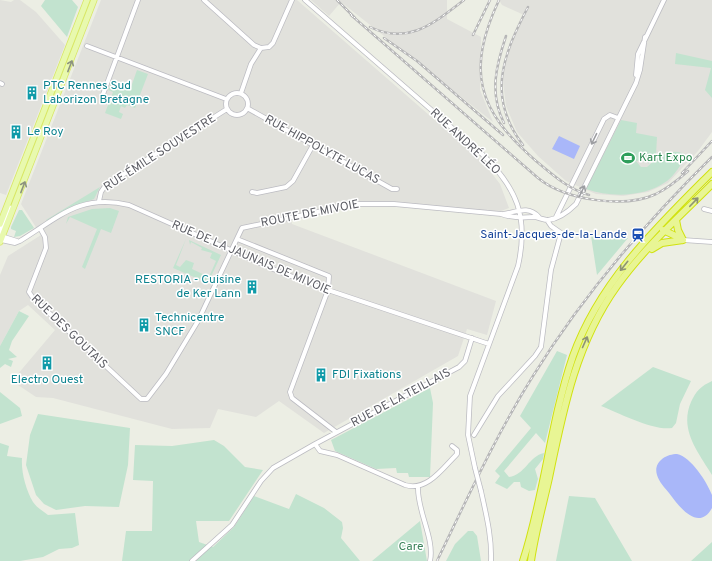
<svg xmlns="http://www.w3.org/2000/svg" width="712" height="561" viewBox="0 0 712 561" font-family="Overpass,sans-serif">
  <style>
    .industrial { fill: #e1e1dc }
    .green { fill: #c2e3cf }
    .water { fill: #a9b7f9 }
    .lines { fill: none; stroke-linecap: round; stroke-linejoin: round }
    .minor-casing { stroke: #bcbcc2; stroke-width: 5.5 }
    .major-casing { stroke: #d8e764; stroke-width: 7 }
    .highway-casing { stroke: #d1e210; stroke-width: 8 }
    .minor { stroke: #fff; stroke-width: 4 }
    .major { stroke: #e8f9ae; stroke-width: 5.5 }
    .highway { stroke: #e8f594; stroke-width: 6 }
    .rail-casing { stroke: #b6b6b7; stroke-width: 2.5 }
    .rail { stroke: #fff; stroke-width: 1; stroke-dasharray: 3; stroke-linecap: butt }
    .minor-bridge-casing { stroke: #bcbcc2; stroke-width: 5.5; stroke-linecap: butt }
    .minor-bridge { stroke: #fff; stroke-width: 4 }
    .oneway { stroke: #8d947e }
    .oneway2 { stroke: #9d9ea2 }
    .oneway3 { stroke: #8d9275 }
    .labels { text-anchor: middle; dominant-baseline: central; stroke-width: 3; stroke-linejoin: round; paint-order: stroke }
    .culture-label { font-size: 12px; fill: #0d838f; stroke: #fff; text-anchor: start }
    .street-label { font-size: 12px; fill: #5c5d64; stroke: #fff }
    .leisure-label { font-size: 12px; fill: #27864d; stroke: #fff; text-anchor: start }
    .transit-label { font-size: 12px; fill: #164399; stroke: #fff; text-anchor: end }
    .park-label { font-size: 12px; fill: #3c835b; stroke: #fff }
  </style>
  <rect width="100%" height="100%" fill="#eceee4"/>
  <path class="industrial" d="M0,0L11,2L14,0H20L36,12L65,45L6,195L0,193Z
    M101,0H297L483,162L500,184L509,208L501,211L460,212L376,205L355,206L291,220L292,224L496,301L487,335L467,329L458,356L324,433L279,401L256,417L218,409L210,428L172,429L53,398L36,397L12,381L55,330L28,305L19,311L0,346V275L8,256L41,235L21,204Z
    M311,0H447V19L481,37L480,90L493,122L341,2L329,16Z
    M499,0H712V132L698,151L668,183L648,192L623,196L596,194L566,181L538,156L517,132L506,106L503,82L505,61L524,15L502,5Z"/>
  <path class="green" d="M45,0H72L78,7L67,37L41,6Z
    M676,53L712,61V98L705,90L711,68L675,64Z
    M137,70L148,74L135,108L127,105L125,108L121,106L119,112L123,114L121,119L105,113L113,92L108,90L111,83L130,90Z
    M621,120L637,123L636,133L657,137L656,155L655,154L648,164V159L636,161L641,167H647C657,158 673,145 687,156C681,164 675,175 667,181C645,197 612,198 586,189Z
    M100,187L94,199L71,207L47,221L46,220Z
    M110,208L119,211L111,233L101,229L85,269L82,267L97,229L70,217L66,224L68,217L92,209Z
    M19,210H22L34,228L20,236L14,237L16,231L11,229V227Z
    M591,236L628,238L597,275Z
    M186,239L176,265L180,267L186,260L194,263L192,269L209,277L216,261L210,258L212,253L201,250L202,248L191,242L190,245L189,240L221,255L208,283L173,268Z
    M19,311L29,316L12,341L9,350L17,357L8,359L13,361L11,367L5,364L0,368V346Z
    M557,351L567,355L545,443L536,433L504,471L509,477C525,475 529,456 544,453L543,459L535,469L538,479L535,490L529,491L521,487L520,482H514L507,489L495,483L500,476L495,471L531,428L520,416Z
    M653,367L691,381L680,404L676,423L672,428C653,431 619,413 601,406Z
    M712,381V475C698,452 679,430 691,402C696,391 701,386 712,381Z
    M430,388L433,403L430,477H409L408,473H397L396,468L376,469L335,451L331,440Z
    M0,392L20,408L22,416L0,424Z
    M38,414L130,428L128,465L119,507L85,506L56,510L44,504L36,495L26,465L30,435Z
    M214,440L224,446L245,467L263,470L229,521H196L199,542L213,547L234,527L254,496L289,509L296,494L324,508L342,522L343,528L341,538L360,561H122L126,531H152L153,481L133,480L135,445L172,446Z
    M0,443L9,446L7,456L22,458C21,472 26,490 33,502C37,508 43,511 48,515L75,513L79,545L72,548L59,549L43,557L20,561H0Z
    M569,496L595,498L632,561H556Z
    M420,521L427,561H372Z
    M468,531H473L477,536L481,561H446L455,544Z
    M712,542V561H691Z"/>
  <path class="water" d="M559,136L580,146L574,159L552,149Z
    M677,454C691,457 707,482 712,495C712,499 712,504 712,508C698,533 678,505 669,493C665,488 659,482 657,475C653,462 666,454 677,454Z"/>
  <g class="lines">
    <g class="minor-casing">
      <path id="minor" d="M204,0L254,45L261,48
        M305,0L482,154C517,188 529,217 518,266L470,396L468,435L475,468
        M87,46L226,99
        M636,75L638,54L664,0
        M0,83L2,84
        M226 104a11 11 0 1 1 22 0a11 11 0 1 1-22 0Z
        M241,93L251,64L261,48L269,47L273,43L292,0
        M102,97L138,0
        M247,108L392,189H397
        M252,192L257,193L286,187L293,181L313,145
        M99,201L101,192L105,186L227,109
        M704,209L712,211
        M503,214C517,212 528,205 539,217
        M556,217L604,119L610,115L618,118
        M40,228L45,237L46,248L29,292L33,298L141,399H147L166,374L198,321L242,228L355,204H394L501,214C512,218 521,218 533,217C538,217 543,220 548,220C558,219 569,211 576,204L636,83L640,70L645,37
        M0,232L9,207
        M1,236L17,241
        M237,239L329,276L328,290L290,392L292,398L336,432
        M1,240L15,243L20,241C59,217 81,193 129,205L280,272L328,290L489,344
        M683,240L712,242
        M474,435L498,396L535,356L541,347L551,270L561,233L551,226L547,220
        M315,444L459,367L465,361L472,338
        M418,487C417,511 435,539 430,561
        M481,491C486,514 492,537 491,561
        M192,561L232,525L261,481L273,468L315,444L320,451L337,455L405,485C427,492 443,468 457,454V450L452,446"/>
    </g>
    <g class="major-casing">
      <path id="major" d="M0,224L87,0
        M0,242L94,0"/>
    </g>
    <g class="highway-casing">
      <path id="highway" d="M676,220L678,230L683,240
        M663,230L682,239
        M652,249L662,243L683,240
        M523,561C545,494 550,423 573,356C600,281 657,227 712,172
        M531,561C535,533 543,505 549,478C563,410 576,343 617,286C644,248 680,216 712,184"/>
    </g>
    <use href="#minor" class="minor"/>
    <use href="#major" class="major"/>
    <use href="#highway" class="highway"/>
    <g class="rail-casing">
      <path id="rail" d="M337,0L355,18
        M499,0C466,71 477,110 536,161C553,175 568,189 589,195
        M351,15L538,178C565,200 624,209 656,194C668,188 678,180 688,171
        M370,27C409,46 435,22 464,0
        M473,35L490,0
        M384,38L417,61L503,135
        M504,123C489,93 496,66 506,36
        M523,145C486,97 503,55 528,7
        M682,173L712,141
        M437,561C467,499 496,435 533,376C583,295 644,224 712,157"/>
    </g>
    <use href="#rail" class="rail"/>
    <g class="minor-bridge-casing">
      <path id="minor-bridge" d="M475,468L481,491"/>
    </g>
    <use href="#minor-bridge" class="minor-bridge"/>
  </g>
  <defs><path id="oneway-shaft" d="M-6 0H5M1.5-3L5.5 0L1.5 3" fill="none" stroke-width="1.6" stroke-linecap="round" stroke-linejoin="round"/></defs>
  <g class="oneway">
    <use href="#oneway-shaft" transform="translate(70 66) rotate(-69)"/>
    <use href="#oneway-shaft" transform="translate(23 187) rotate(-69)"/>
  </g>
  <g class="oneway2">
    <use href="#oneway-shaft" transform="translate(594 139) rotate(116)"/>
    <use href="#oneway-shaft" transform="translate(582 191) rotate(-64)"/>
  </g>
  <g class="oneway3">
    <use href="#oneway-shaft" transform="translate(694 202) rotate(-46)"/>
    <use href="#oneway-shaft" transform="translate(624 266) rotate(129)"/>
    <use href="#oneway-shaft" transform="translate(585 342) rotate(-66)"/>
  </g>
  <defs>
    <g id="building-bare" transform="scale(1.08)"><path d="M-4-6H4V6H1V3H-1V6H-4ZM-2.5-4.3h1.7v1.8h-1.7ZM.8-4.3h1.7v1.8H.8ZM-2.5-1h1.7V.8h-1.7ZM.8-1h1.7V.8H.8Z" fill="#0f9aa8" stroke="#fff" stroke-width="2.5" paint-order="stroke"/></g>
    <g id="stadium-bare" transform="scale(1.08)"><path d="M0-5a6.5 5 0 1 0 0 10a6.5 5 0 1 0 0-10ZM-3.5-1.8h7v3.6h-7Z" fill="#2e9e5b" stroke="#fff" stroke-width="2.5" paint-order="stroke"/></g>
    <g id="station-bare" transform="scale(1.08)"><path d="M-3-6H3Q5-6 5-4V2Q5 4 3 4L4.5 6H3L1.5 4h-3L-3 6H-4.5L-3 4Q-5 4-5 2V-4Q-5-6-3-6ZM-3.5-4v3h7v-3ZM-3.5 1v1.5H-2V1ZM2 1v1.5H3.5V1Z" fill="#1a4fb4" stroke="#fff" stroke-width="2.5" paint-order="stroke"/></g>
  </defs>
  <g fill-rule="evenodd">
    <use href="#building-bare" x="32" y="93"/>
    <use href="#building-bare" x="16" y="132"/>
    <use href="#stadium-bare" x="628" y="158"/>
    <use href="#station-bare" x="638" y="235"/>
    <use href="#building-bare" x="252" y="287"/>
    <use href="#building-bare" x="144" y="325"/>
    <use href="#building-bare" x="47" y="363"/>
    <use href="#building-bare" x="321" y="375"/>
  </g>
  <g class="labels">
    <g class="culture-label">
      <text x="43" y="86">PTC Rennes Sud<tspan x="43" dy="14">Laborizon Bretagne</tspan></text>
      <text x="27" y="132">Le Roy</text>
      <text x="241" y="280" text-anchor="end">RESTORIA - Cuisine<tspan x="241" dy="14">de Ker Lann</tspan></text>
      <text x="155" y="318">Technicentre<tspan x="155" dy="14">SNCF</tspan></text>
      <text x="332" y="375">FDI Fixations</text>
      <text x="47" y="380" text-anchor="middle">Electro Ouest</text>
    </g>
    <g class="street-label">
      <text transform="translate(465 142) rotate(43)">RUE ANDRÉ LÉO</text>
      <text transform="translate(322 150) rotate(29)">RUE HIPPOLYTE LUCAS</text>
      <text transform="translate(160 153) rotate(-33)">RUE ÉMILE SOUVESTRE</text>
      <text transform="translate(310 214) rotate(-11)">ROUTE DE MIVOIE</text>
      <text transform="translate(251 258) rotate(23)">RUE DE LA JAUNAIS DE MIVOIE</text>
      <text transform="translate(69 332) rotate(44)">RUE DES GOUTAIS</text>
      <text transform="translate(401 398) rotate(-28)">RUE DE LA TEILLAIS</text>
    </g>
    <g class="leisure-label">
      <text x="639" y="158">Kart Expo</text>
    </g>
    <g class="transit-label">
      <text x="627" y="235">Saint-Jacques-de-la-Lande</text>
    </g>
    <g class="park-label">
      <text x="411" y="547">Care</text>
    </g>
  </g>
</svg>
